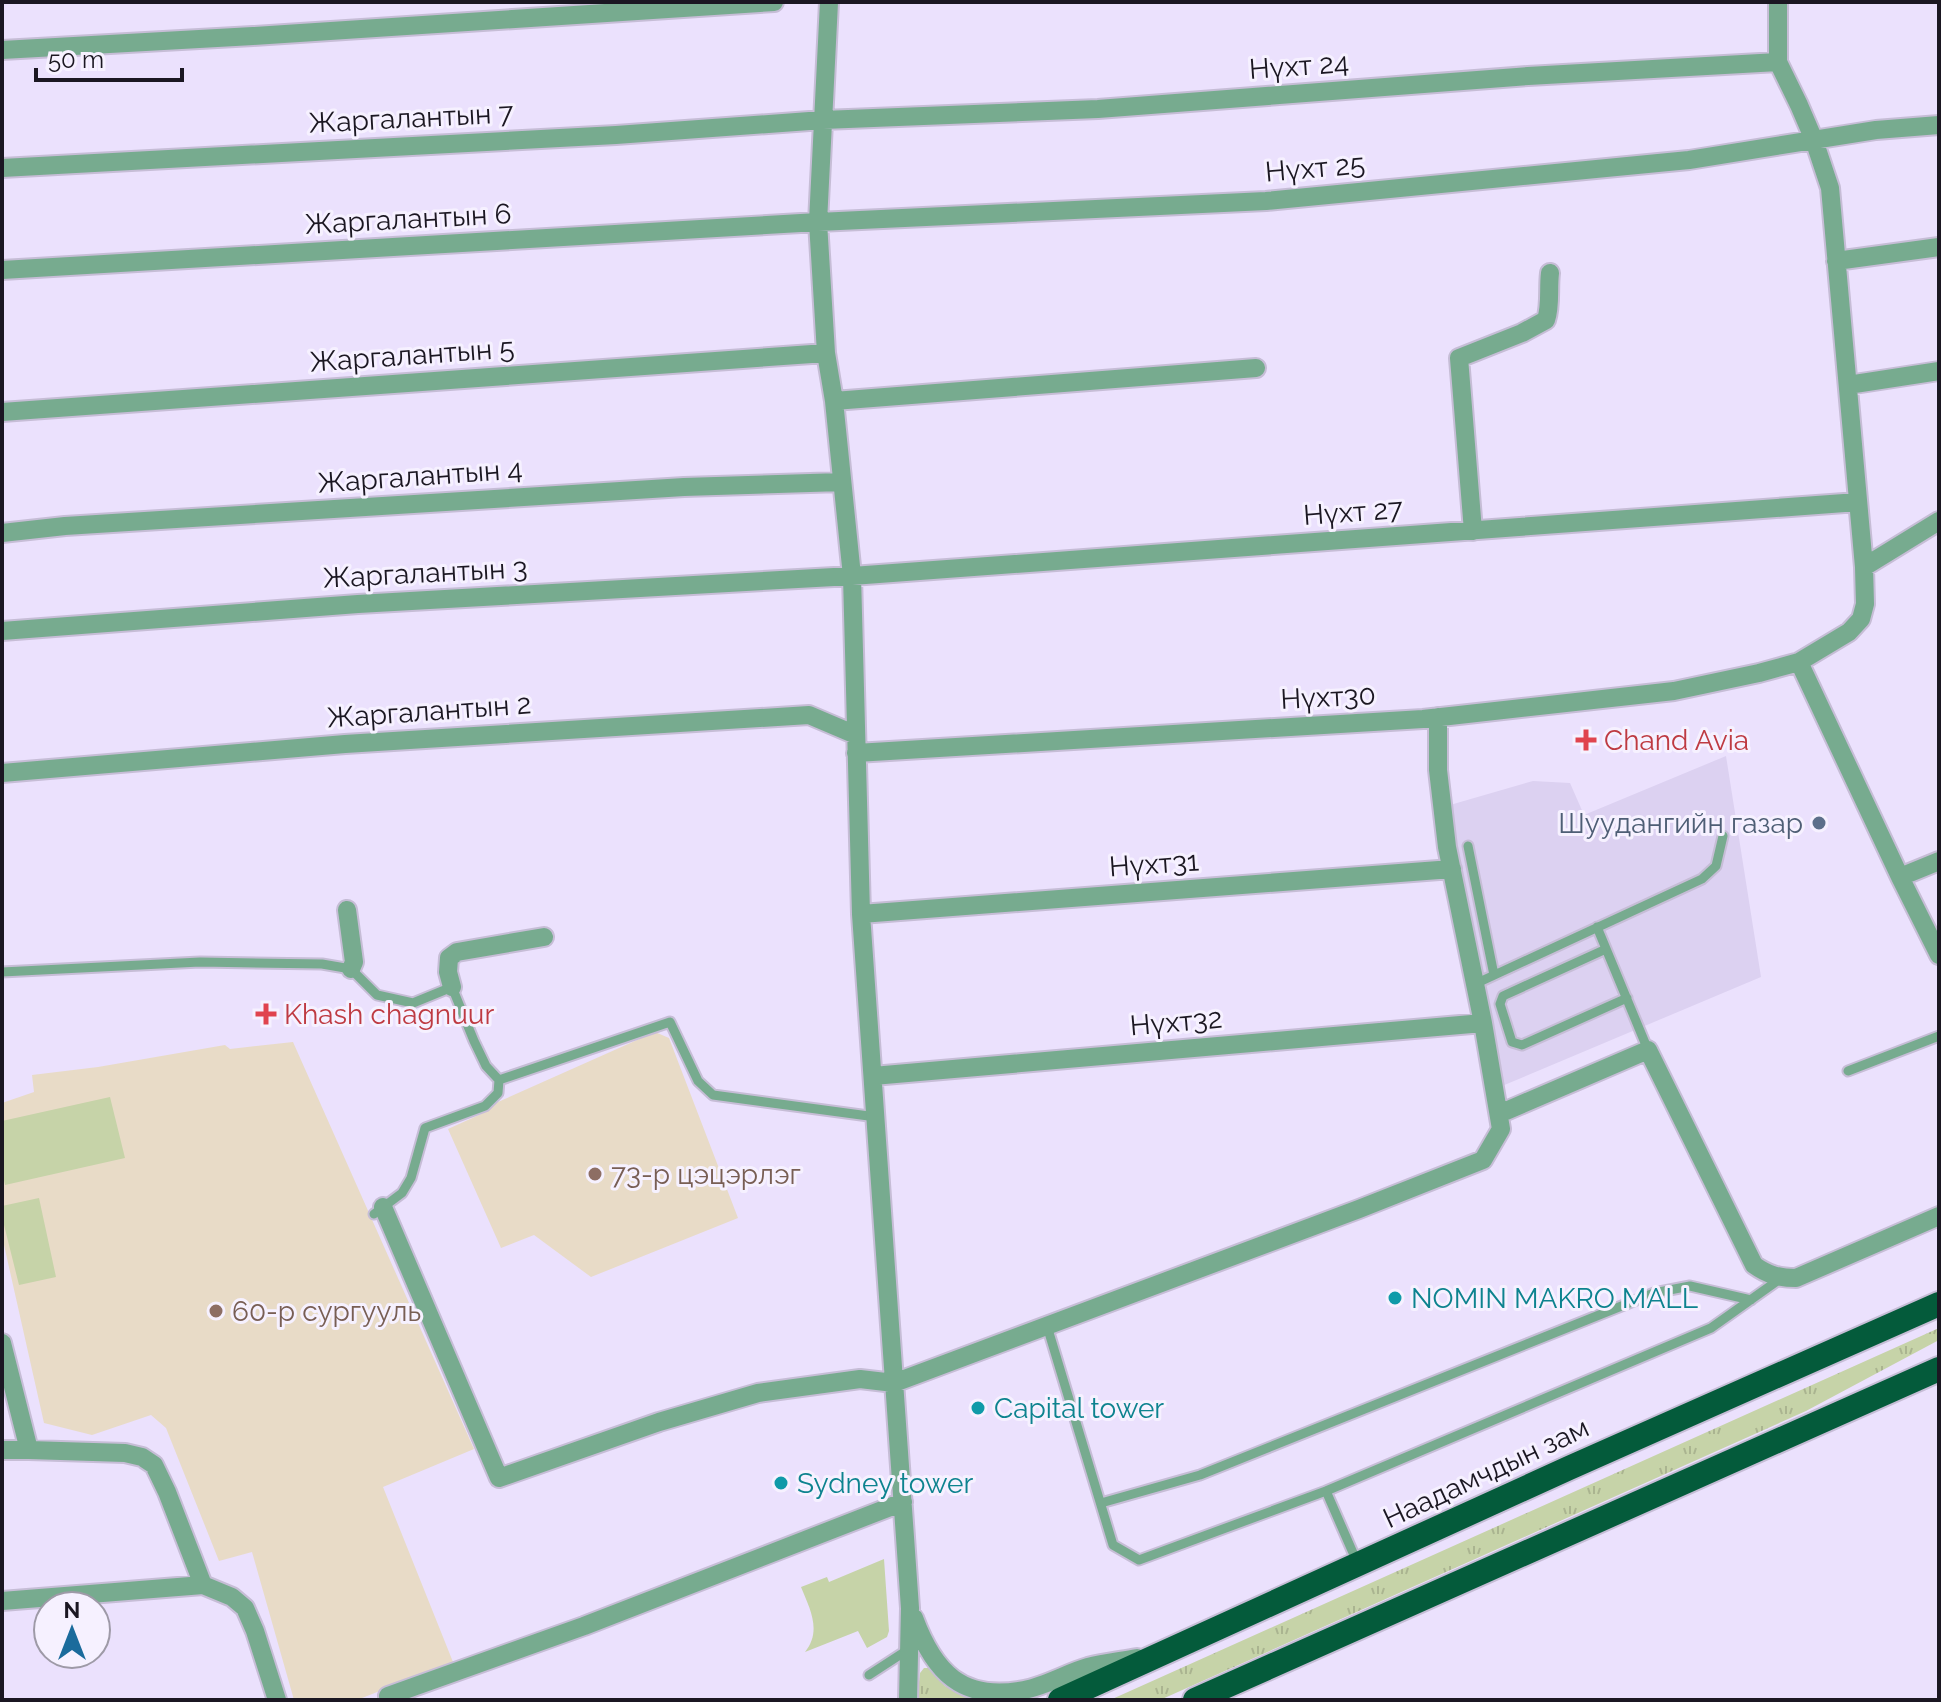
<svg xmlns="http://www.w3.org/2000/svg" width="1941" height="1702" viewBox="0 0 1941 1702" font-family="Raleway,sans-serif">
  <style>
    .education { fill: #e8dbc7 }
    .built { fill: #dcd1f1 }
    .grass { fill: url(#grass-tufts) }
    .park { fill: #c6d3a8 }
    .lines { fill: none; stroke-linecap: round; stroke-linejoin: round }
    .lane-casing { stroke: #c6bdd6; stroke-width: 13 }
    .street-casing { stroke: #c6bdd6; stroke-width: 22 }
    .highway-casing { stroke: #c6bdd6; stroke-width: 28 }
    .lane { stroke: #77ab8f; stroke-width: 9 }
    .street { stroke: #77ab8f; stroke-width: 18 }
    .highway { stroke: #045b3b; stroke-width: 24 }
    .health-dot { fill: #e0444e; stroke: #f6f1ff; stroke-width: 3 }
    .service-dot { fill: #5c6f8a; stroke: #f6f1ff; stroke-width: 3 }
    .education-dot { fill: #8d6e63; stroke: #f6f1ff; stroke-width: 3 }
    .culture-dot { fill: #0f9aa8; stroke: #f6f1ff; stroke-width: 3 }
    .labels { text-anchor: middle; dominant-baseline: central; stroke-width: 6; stroke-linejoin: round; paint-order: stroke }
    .street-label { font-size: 28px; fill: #1b1722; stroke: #f6f1ff }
    .health-label { font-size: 28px; fill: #be3a42; stroke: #f6f1ff; text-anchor: start }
    .service-label { font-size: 28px; fill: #4e5e75; stroke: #f6f1ff; text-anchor: end }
    .education-label { font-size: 28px; fill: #785e54; stroke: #f6f1ff; text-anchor: start }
    .culture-label { font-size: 28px; fill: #0d838f; stroke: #f6f1ff; text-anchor: start }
  </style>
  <defs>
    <pattern id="grass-tufts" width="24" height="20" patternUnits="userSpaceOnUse" patternTransform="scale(2)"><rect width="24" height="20" fill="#c6d3a8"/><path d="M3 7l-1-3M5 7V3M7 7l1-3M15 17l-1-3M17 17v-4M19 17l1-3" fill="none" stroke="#aab490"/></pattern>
  </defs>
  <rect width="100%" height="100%" fill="#ebe1fd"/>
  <path class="education" d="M655,1032L669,1038L738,1218L591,1277L534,1235L501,1248L448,1129L481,1114L498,1102Z
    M293,1042L474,1449L383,1487L453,1662L357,1700H294L252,1552L219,1561L166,1428L151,1415L92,1435L44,1423L2,1236V1103L34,1092L32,1075L98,1067L225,1045L230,1049Z"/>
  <path class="built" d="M1726,756L1761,977L1502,1086L1455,858L1450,805L1533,781L1570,783L1584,815Z"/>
  <path class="grass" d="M1939,1328V1340L1806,1411L1160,1700H1110Z
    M924,1668H928L945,1686L972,1700H917L920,1673Z"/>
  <path class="park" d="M110,1097L125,1158L5,1185L2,1171V1121Z
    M39,1198L56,1277L19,1285L2,1217V1206Z
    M884,1559L889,1631L887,1637L867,1648L858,1631L805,1652C822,1631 810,1609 801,1587L827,1577L829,1582Z"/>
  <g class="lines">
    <g class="lane-casing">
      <path id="lane" d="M1468,846L1494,975
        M1597,927L1648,1050
        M1606,949L1503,996L1500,1004L1512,1042L1522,1045L1627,998
        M2,972L200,962L322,964L351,969L377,995L413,1003L452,987L474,1041L486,1066L499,1080L670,1022L698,1081L713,1095L876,1117
        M1475,984L1702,879L1716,866L1723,836
        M1848,1071L1939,1036
        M374,1214L402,1193L411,1178L425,1128L485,1106L498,1093L499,1080
        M1047,1326L1113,1545L1139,1560L1326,1491L1711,1328L1780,1279
        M1326,1491L1357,1562
        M1101,1503L1200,1475L1654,1293L1690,1286L1751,1300
        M869,1675L909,1649"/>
    </g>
    <g class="street-casing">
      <path id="street" d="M829,2L818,222L826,353L834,401L852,576L861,914L910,1608L908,1700
        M2,50L253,36L774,2
        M2,168L616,135L823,120L1098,109L1528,76L1778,62
        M1836,261L1939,247
        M2,270L818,222L1266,201L1689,160L1876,130L1939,125
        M1848,385L1939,371
        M834,401L1256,368
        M2,412L826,353
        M1473,531L1459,358L1522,333L1546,320C1551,305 1548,289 1550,273
        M2,533L65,526L684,487L842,482
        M1864,567L1939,521
        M2,631L358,604L852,576L1858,502
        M1799,662L1900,877L1939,955
        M856,753L1423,719L1674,691L1759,673L1799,662L1849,632L1861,619L1865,604L1864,567L1830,188L1814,140L1799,105L1778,62V2
        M2,773L345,744L809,715L856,735
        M1900,877L1939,861
        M347,910L354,962L351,969
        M861,914L1452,869
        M452,987L448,972L449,958L457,952L544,937
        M873,1076L1483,1023
        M1499,1114L1648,1050L1754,1265C1768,1275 1779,1278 1796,1278L1939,1216
        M383,1207L499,1478L659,1422L758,1393L860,1379L894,1383L1359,1209L1483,1160L1501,1129L1483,1023L1447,847L1438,770V717
        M2,1343L29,1450L125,1453L142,1457L154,1465L167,1492L203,1585L232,1597L245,1608L255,1631L277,1700
        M2,1450H29
        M2,1601L203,1585
        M914,1618C934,1672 962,1702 1024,1690C1046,1686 1067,1673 1088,1667C1104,1663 1121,1661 1137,1658
        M388,1696L584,1626L903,1502"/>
    </g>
    <g class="highway-casing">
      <path id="highway" d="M1060,1700L1569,1468L1939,1304
        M1195,1700L1939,1369"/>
    </g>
    <use href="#lane" class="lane"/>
    <use href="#street" class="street"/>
    <use href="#highway" class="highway"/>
  </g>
  <g class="health-dot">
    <path d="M1582 728h8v8h8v8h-8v8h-8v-8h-8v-8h8z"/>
    <path d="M262 1002h8v8h8v8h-8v8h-8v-8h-8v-8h8z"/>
  </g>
  <circle class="service-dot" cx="1819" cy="823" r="8"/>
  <g class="education-dot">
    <circle cx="595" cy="1174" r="8"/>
    <circle cx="216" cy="1311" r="8"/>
  </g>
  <g class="culture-dot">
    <circle cx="1395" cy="1298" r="8"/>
    <circle cx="978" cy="1408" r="8"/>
    <circle cx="781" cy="1483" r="8"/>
  </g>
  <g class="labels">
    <g class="street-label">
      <text transform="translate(1299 66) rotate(-4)">Нүхт 24</text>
      <text transform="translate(411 118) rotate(-3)">Жаргалантын 7</text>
      <text transform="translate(1315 168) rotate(-5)">Нүхт 25</text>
      <text transform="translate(408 219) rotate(-3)">Жаргалантын 6</text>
      <text transform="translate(412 355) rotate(-4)">Жаргалантын 5</text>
      <text transform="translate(420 476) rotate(-4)">Жаргалантын 4</text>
      <text transform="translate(1353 512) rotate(-4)">Нүхт 27</text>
      <text transform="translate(425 573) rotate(-3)">Жаргалантын 3</text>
      <text transform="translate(1328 697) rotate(-3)">Нүхт30</text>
      <text transform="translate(429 711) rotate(-4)">Жаргалантын 2</text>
      <text transform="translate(1154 864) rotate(-4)">Нүхт31</text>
      <text transform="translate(1176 1022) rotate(-5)">Нүхт32</text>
      <text transform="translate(1486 1473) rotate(-25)">Наадамчдын зам</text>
    </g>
    <g class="health-label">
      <text x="1604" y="740">Chand Avia</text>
      <text x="284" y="1014">Khash chagnuur</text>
    </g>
    <g class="service-label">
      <text x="1803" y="823">Шуудангийн газар</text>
    </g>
    <g class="education-label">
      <text x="611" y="1174">73-р цэцэрлэг</text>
      <text x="232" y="1311">60-р сургууль</text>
    </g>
    <g class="culture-label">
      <text x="1411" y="1298">NOMIN MAKRO MALL</text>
      <text x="994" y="1408">Capital tower</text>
      <text x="797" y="1483">Sydney tower</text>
    </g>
  </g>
  <rect width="1941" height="1702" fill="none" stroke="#1b1722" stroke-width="8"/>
  <g transform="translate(72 1630)"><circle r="38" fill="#f6f1ff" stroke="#9e9aa7" stroke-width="2"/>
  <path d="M0-6L14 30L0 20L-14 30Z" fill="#1b6b9c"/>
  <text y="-12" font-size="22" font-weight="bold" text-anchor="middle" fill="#1b1722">N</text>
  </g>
  <path d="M36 68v12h146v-12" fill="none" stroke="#1b1722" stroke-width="4"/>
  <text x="48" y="68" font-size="24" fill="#1b1722" stroke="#f6f1ff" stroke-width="6" paint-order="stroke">50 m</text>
</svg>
